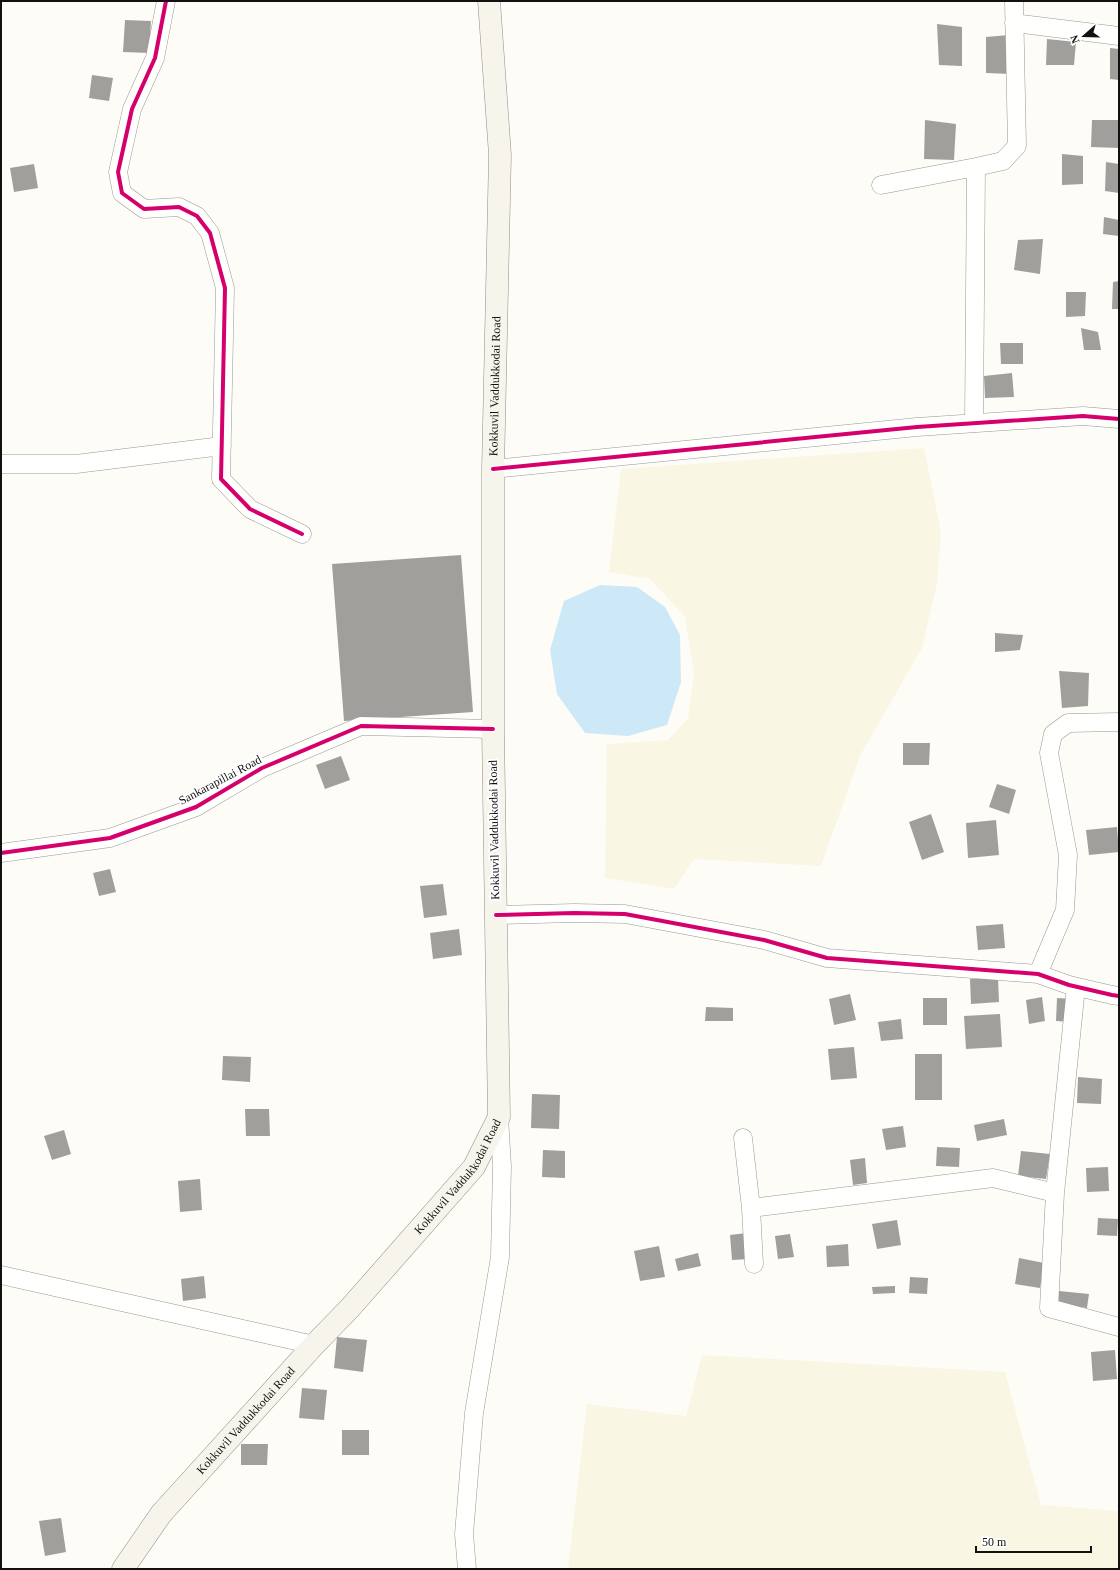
<svg xmlns="http://www.w3.org/2000/svg" width="1120" height="1570" viewBox="0 0 1120 1570" font-family="Georgia,serif">
  <style>
    .farmland { fill: #f9f7e4 }
    .water { fill: #cde8f7 }
    .building { fill: #a19f9c }
    .lines { fill: none; stroke-linecap: round; stroke-linejoin: round }
    .minor-casing { stroke: #979795; stroke-width: 19 }
    .secondary-casing { stroke: #8e8d8b; stroke-width: 23 }
    .minor { stroke: #fffffe; stroke-width: 18 }
    .secondary { stroke: #f6f4eb; stroke-width: 22 }
    .cycleway-casing { stroke: #fff; stroke-width: 6 }
    .cycleway { stroke: #d6006c; stroke-width: 4 }
    .labels { text-anchor: middle; dominant-baseline: central; stroke-width: 4; stroke-linejoin: round; paint-order: stroke }
    .street-label { font-size: 12px; fill: #111; stroke: #fff }
  </style>
  <rect width="100%" height="100%" fill="#fdfcf7"/>
  <path class="farmland" d="M924,448L941,532L937,584L922,648L860,756L821,866L694,859L674,889L605,878L607,744L668,740L688,718L694,674L685,617L650,579L609,572L621,469Z
    M702,1355L1005,1372L1041,1505L1119,1511V1569H568L587,1404L686,1416Z"/>
  <path class="water" d="M600,585L637,587L665,607L680,635L681,682L667,725L628,736L585,733L557,694L550,650L564,601Z"/>
  <path class="building" d="M125,20L151,21L149,53L123,52Z
    M937,24L962,27V66L939,65Z
    M1009,35L1011,74L986,73V37Z
    M1047,39L1076,42L1074,65H1046Z
    M1110,48L1119,49V80L1110,79Z
    M92,75L113,78L109,101L89,98Z
    M925,120L956,124L954,160L924,159Z
    M1092,120H1119V148L1091,147Z
    M1062,154L1083,156V184L1062,185Z
    M1106,162L1119,164V193L1105,191Z
    M34,164L38,188L14,192L10,168Z
    M1104,217L1119,220V236L1103,234Z
    M1043,239L1040,274L1014,270L1018,240Z
    M1119,281V309H1112L1113,282Z
    M1066,292H1086L1085,316L1066,317Z
    M1081,328L1098,332L1101,350H1084Z
    M1000,343H1023V364H1001Z
    M1012,373L1014,397L985,398L984,376Z
    M461,555L473,712L344,721L332,564Z
    M995,633L1023,635L1020,650L995,652Z
    M1059,671L1089,673L1088,706L1062,708Z
    M903,743H930L929,765H903Z
    M341,756L350,780L325,789L316,765Z
    M997,784L1016,790L1009,814L989,807Z
    M931,814L944,852L922,860L909,822Z
    M996,820L999,855L968,858L966,823Z
    M1117,827L1119,852L1089,855L1086,830Z
    M110,869L116,892L99,896L93,873Z
    M443,884L447,915L424,918L420,886Z
    M1003,924L1005,948L978,950L976,926Z
    M459,929L462,955L433,959L430,933Z
    M998,978L999,1002L971,1004L970,979Z
    M850,994L856,1020L834,1025L829,999Z
    M1042,997L1045,1021L1029,1024L1026,1000Z
    M923,998H947V1025H923Z
    M1057,998L1073,999L1071,1022L1056,1021Z
    M706,1007L733,1008V1021H705Z
    M1000,1014L1002,1047L966,1049L964,1016Z
    M901,1019L903,1039L881,1041L878,1022Z
    M854,1047L857,1078L831,1080L828,1049Z
    M915,1054H942V1100H915Z
    M223,1056L251,1057L250,1082L222,1080Z
    M1078,1077L1102,1079L1101,1104L1077,1103Z
    M532,1094L560,1095L559,1129L531,1128Z
    M245,1109H269L270,1136H246Z
    M1004,1119L1007,1135L977,1141L974,1125Z
    M903,1126L906,1147L886,1150L882,1129Z
    M64,1130L71,1154L52,1160L44,1136Z
    M937,1147L960,1148L959,1167L936,1166Z
    M543,1150L565,1151V1178L542,1177Z
    M1021,1151L1050,1154L1046,1179L1018,1176Z
    M865,1158L867,1183L853,1185L850,1160Z
    M1108,1167L1109,1191L1087,1192L1086,1168Z
    M200,1179L202,1210L180,1212L178,1181Z
    M1098,1218L1118,1219L1117,1236L1097,1235Z
    M897,1220L901,1245L877,1249L872,1224Z
    M747,1233L750,1259L732,1260L730,1235Z
    M790,1234L794,1257L778,1259L775,1236Z
    M848,1244L849,1266L827,1267L826,1246Z
    M659,1246L665,1277L640,1281L634,1251Z
    M698,1253L701,1266L678,1271L675,1259Z
    M1019,1258L1044,1263L1040,1288L1015,1284Z
    M204,1276L206,1298L183,1301L181,1279Z
    M910,1277L928,1278L927,1294L909,1293Z
    M895,1286V1293L873,1294L872,1287Z
    M1059,1291L1089,1294L1087,1308L1058,1304Z
    M337,1337L367,1340L363,1372L334,1368Z
    M1115,1350L1117,1379L1093,1381L1091,1352Z
    M302,1388L327,1390L324,1420L299,1418Z
    M342,1430H369V1455H342Z
    M241,1444H268L267,1465H241Z
    M61,1518L66,1552L45,1556L39,1521Z"/>
  <g class="lines">
    <g class="minor-casing">
      <path id="minor" d="M166,1L155,58L132,109L118,172L122,193L144,209L179,207L197,216L210,233L225,288L221,479L250,509L302,534
        M1014,23L1119,36
        M881,185L976,167L1003,161L1017,146L1014,1
        M974,423L976,167
        M1,464H76L222,446
        M493,469L917,427L1083,416L1119,419
        M1,853L110,838L196,807L262,768L361,726L493,729
        M496,915L574,913L625,914L764,940L827,958L1038,974L1069,985L1112,995L1119,996
        M1038,974L1065,910L1068,855L1049,753L1053,734L1068,723L1119,722
        M1076,987L1055,1193L1049,1308L1119,1327
        M743,1138L751,1208L754,1264
        M751,1208L993,1178L1055,1193
        M1,1275L314,1345
        M467,1569L464,1534L474,1413L500,1257L502,1166L499,1117"/>
    </g>
    <g class="secondary-casing">
      <g id="secondary">
        <path id="s1" d="M123,1569L161,1514L314,1345L350,1308L474,1167L499,1117L493,729V469L500,155L489,1"/>
      </g>
    </g>
    <use href="#minor" class="minor"/>
    <use href="#secondary" class="secondary"/>
    <g class="cycleway-casing">
      <path id="cycleway" d="M166,1L155,58L132,109L118,172L122,193L144,209L179,207L197,216L210,233L225,288L221,479L250,509L302,534
        M493,469L917,427L1083,416L1119,419
        M1,853L110,838L196,807L262,768L361,726L493,729
        M496,915L574,913L625,914L764,940L827,958L1038,974L1069,985L1112,995L1119,996"/>
    </g>
    <use href="#cycleway" class="cycleway"/>
  </g>
  <g class="labels">
    <g class="street-label">
      <text stroke="none"><textPath href="#s1" startOffset="1321">Kokkuvil Vaddukkodai Road</textPath></text>
      <text transform="translate(220 780) rotate(-28)">Sankarapillai Road</text>
      <text transform="translate(494 830) rotate(-91)">Kokkuvil Vaddukkodai Road</text>
      <text stroke="none"><textPath href="#s1" startOffset="517">Kokkuvil Vaddukkodai Road</textPath></text>
      <text stroke="none"><textPath href="#s1" startOffset="193">Kokkuvil Vaddukkodai Road</textPath></text>
    </g>
  </g>
  <rect width="1120" height="1570" fill="none" stroke="#111111" stroke-width="4"/>
  <g transform="translate(1084 36) rotate(250)" stroke="#ffffff" stroke-width="3" paint-order="stroke">
  <path d="M0-3L7 15L0 10L-7 15Z" fill="#111111"/>
  <text y="-6" font-size="11" font-weight="bold" text-anchor="middle" fill="#111111">N</text>
  </g>
  <path d="M976 1546v6h115v-6" fill="none" stroke="#111111" stroke-width="2"/>
  <text x="982" y="1546" font-size="12" fill="#111111" stroke="#ffffff" stroke-width="3" paint-order="stroke">50 m</text>
</svg>
